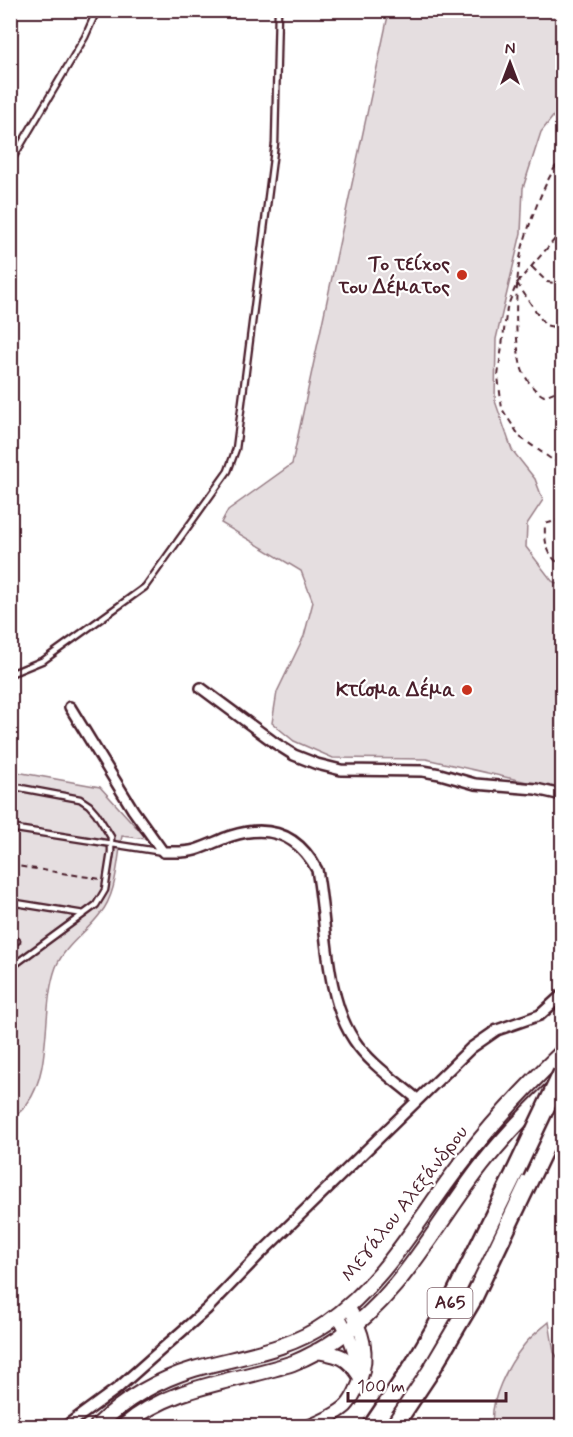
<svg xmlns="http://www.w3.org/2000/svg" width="573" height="1437" viewBox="0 0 573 1437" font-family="Mynerve,sans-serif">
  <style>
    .green { fill: #e5dee0; stroke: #987e86; stroke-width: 1.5 }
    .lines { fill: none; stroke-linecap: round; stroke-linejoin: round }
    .service-casing { stroke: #4a1f2b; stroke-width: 9 }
    .minor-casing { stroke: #4a1f2b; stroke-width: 14 }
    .tertiary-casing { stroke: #4a1f2b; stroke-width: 16 }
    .secondary-casing { stroke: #4a1f2b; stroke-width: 18 }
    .motorway-casing { stroke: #4a1f2b; stroke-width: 21 }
    .path { stroke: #4a1f2b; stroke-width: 2; stroke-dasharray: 6 4.5; stroke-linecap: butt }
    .service { stroke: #fff; stroke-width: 4.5 }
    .minor { stroke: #fff; stroke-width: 9 }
    .tertiary { stroke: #fff; stroke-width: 12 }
    .secondary { stroke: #fff; stroke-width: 14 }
    .motorway { stroke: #fff; stroke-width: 16 }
    .motorway-bridge-casing { stroke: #4a1f2b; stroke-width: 21; stroke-linecap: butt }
    .motorway-bridge { stroke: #fff; stroke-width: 16 }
    .poi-dot { fill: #c8321e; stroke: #fff; stroke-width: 2 }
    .labels { text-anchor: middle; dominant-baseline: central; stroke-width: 4.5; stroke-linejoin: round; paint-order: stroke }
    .shield { fill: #fff; stroke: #80626b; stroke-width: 1.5 }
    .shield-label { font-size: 18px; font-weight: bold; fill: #4a1f2b }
    .poi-label { font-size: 20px; font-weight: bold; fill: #4a1f2b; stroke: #fff; text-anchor: end }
    .street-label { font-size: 20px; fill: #4a1f2b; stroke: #fff }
  </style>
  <rect width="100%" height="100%" fill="#fff"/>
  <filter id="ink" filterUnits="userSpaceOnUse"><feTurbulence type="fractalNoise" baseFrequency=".0167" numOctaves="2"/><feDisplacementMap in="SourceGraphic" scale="12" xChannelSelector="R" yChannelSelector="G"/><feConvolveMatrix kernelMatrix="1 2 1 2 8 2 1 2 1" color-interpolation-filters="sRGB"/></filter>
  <g filter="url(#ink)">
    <path class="green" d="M389,11H562V105L541,132L523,188L521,233L496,339L495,401L512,450L535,479L543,500L527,524L526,547L552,581L562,586V758L558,761L562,765V790L426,759L333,758L294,741L272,723L277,692L304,636L313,602L301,571L221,523L228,510L292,464Z
      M11,771L100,787L147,839L122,836C117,861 117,894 100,914C87,932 65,945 56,967C41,1007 53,1069 27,1104C23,1110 16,1115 11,1120Z
      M549,1322L554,1352L562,1364V1426H493C489,1400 508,1365 524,1345C531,1336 541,1329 549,1322Z"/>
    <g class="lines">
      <g class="service-casing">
        <path id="service" d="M10,163L85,37L97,10
          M10,674L44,660L145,587L228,471L236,449L275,143L278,10
          M10,786L80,799L89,805L96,813L111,837V852L105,890L96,905L10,968
          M10,828L163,852
          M10,902L84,914
          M10,940L17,941"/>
      </g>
      <g class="minor-casing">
        <path id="minor" d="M201,688L275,743L294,755L317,764L341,770L423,771L440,774L475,784L536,789L562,795
          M70,707L133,810L163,852C174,852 185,853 195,850C208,846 219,840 231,836C269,824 298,834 317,870C327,922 324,996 354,1040C369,1063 396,1081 417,1099
          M66,1426L118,1388L207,1309L259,1255L471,1048L497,1030L540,1015L562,995"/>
      </g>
      <g class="tertiary-casing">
        <path id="tertiary" d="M338,1315C349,1334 357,1354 359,1376
          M310,1426C322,1421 336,1415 346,1406C353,1399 356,1390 360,1381C370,1353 363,1331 348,1306"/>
      </g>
      <g class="secondary-casing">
        <path id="secondary" d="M317,1351C338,1355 346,1355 359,1374
          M97,1426C125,1399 157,1380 194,1369C239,1356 288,1351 327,1323C387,1281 422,1212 467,1156C496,1118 528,1085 562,1052
          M124,1426C171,1385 236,1382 293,1363C308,1357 324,1348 337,1339C401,1296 436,1224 482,1165C504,1137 528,1112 553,1088"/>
      </g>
      <g class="motorway-casing">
        <path id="motorway" d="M372,1426L414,1364L455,1294L515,1172
          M394,1426L430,1372L472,1301L562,1112"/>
      </g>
      <path class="path" d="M562,157C544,181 530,221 522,249C515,276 513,347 523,372C528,382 534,391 544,396L562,389
        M562,231L517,283L507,308L498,376L502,409L520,437L554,461L562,462
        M532,267L547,282L562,284
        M517,283L545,325L562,329
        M562,519L545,524C544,542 547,556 562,566
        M10,865L101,879"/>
      <use href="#service" class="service"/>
      <use href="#minor" class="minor"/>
      <use href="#tertiary" class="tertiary"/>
      <use href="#secondary" class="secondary"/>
      <use href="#motorway" class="motorway"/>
      <g class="motorway-bridge-casing">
        <path id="motorway-bridge" d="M515,1172L562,1073"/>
      </g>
      <use href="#motorway-bridge" class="motorway-bridge"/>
    </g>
  </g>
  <g class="poi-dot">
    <circle cx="462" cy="275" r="6"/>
    <circle cx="467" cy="690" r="6"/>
  </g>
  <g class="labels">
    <rect class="shield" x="427.5" y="1288" width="45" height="30" rx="4.5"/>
    <g class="shield-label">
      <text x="450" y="1303">Α65</text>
    </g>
    <g class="poi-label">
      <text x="450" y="264">Το τείχος<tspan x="450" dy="23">του Δέματος</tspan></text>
      <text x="455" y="690">Κτίσμα Δέμα</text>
    </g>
    <g class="street-label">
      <text transform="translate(405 1204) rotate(-52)">Μεγάλου Αλεξάνδρου</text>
    </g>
  </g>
  <rect width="573" height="1437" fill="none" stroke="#fff" stroke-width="36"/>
  <rect x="18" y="18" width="537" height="1401" fill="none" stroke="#4a1f2b" stroke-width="2" filter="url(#ink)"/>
  <g transform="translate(510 63)" stroke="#ffffff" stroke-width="4.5" paint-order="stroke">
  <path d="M0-4.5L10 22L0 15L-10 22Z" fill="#4a1f2b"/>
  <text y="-9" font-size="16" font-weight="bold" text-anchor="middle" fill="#4a1f2b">N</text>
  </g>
  <path d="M348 1392v9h158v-9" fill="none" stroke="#4a1f2b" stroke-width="3"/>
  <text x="357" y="1392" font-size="18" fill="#4a1f2b" stroke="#ffffff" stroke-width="4.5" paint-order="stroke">100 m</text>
</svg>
